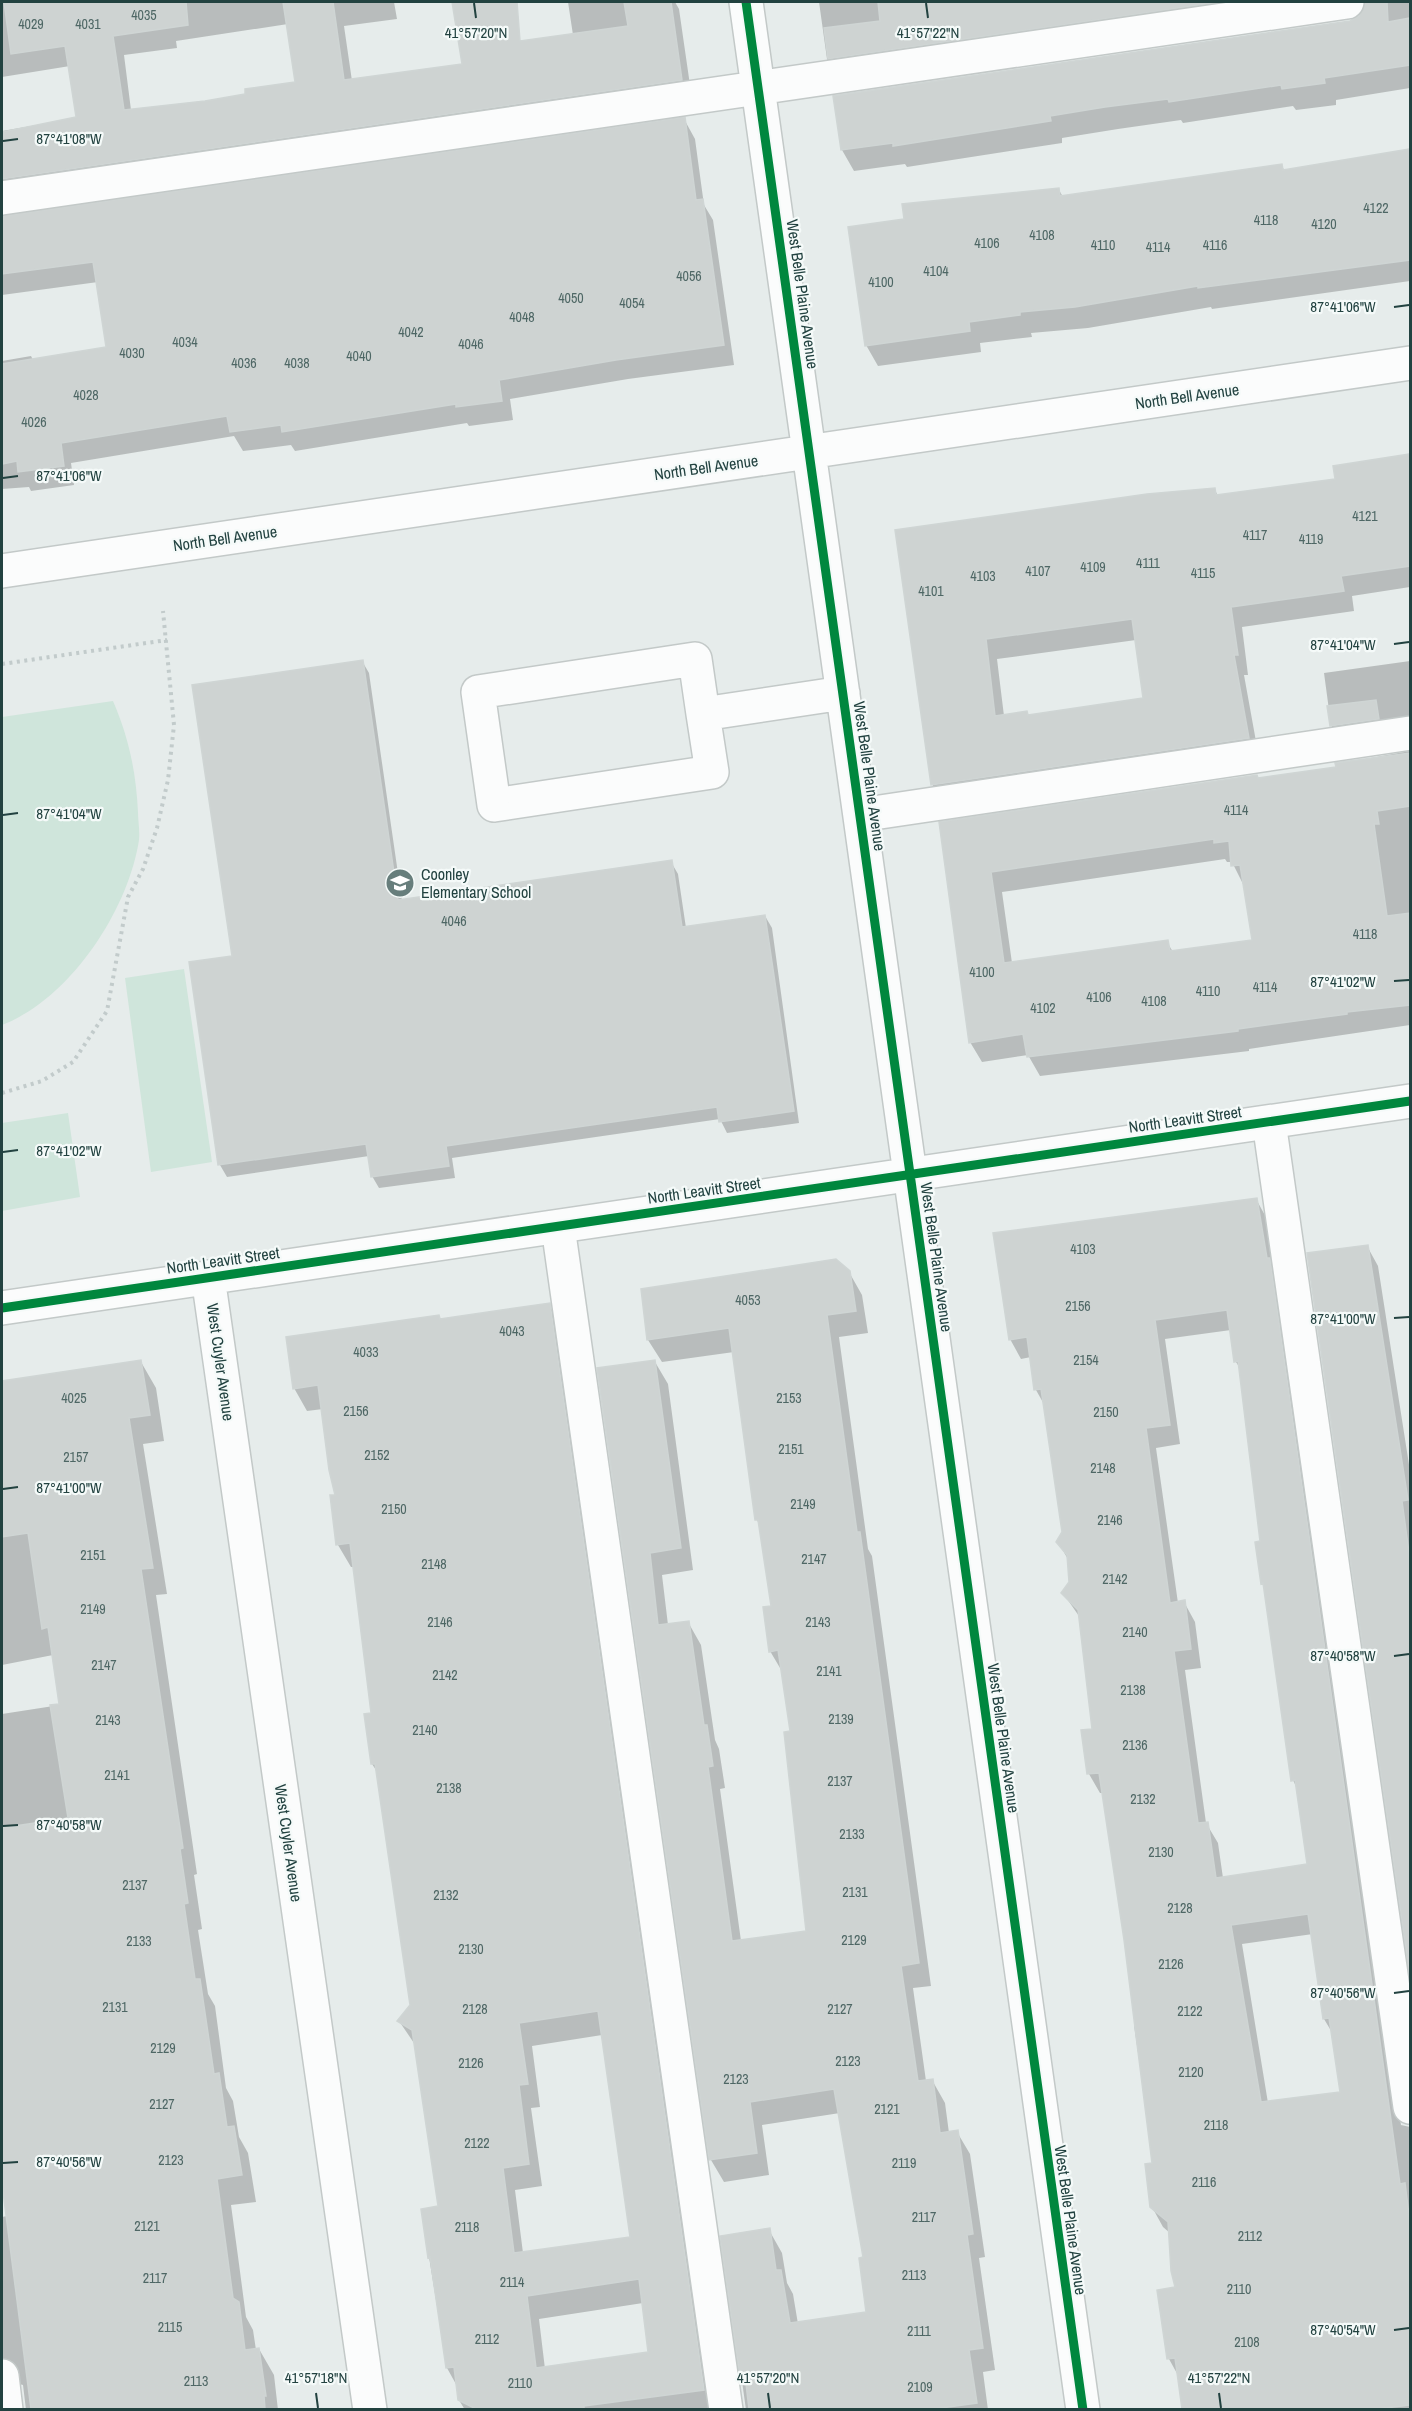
<svg xmlns="http://www.w3.org/2000/svg" width="1412" height="2411" viewBox="0 0 1412 2411" font-family="'Archivo Narrow',sans-serif">
  <style>
    .green { fill: #cfe5db }
    .shadow { fill: #0003; fill-rule: evenodd }
    .building { fill: #ced3d2; stroke: #cfd5d4; stroke-width: 1.5; fill-rule: evenodd }
    .lines { fill: none; stroke-linecap: round; stroke-linejoin: round }
    .minor-casing { stroke: #c3c9c8; stroke-width: 36 }
    .path { stroke: #c2cbcb; stroke-width: 4; stroke-dasharray: 3 4.5; stroke-linecap: butt }
    .minor { stroke: #fbfcfc; stroke-width: 33 }
    .cycleway-casing { stroke: #f5faf9; stroke-width: 13 }
    .cycleway { stroke: #00873e; stroke-width: 9 }
    .ticks { fill: none; stroke: #224240; stroke-width: 2 }
    .labels { text-anchor: middle; dominant-baseline: central; stroke-width: 4.5; stroke-linejoin: round; paint-order: stroke }
    .number-label { font-size: 14px; fill: #4e6765 }
    .street-label { font-size: 16px; fill: #224240; stroke: #f5faf9 }
    .poi-label { font-size: 16px; fill: #224240; stroke: #f5faf9; text-anchor: start }
    .ticks-label { font-size: 15px; text-anchor: middle; fill: #224240; stroke: #f5faf9; stroke-width: 4.5; stroke-linejoin: round; paint-order: stroke }
  </style>
  <rect width="100%" height="100%" fill="#e6eceb"/>
  <path class="green" d="M113,701C129,738 136,772 138,812C138,821 140,831 139,840C128,911 70,999 2,1025V717Z
    M184,969L212,1162L151,1172L125,978Z
    M68,1113L80,1197L2,1211V1123Z"/>
  <path class="shadow" d="M2,2H394L397,19L344,26L352,81L464,65L573,35L568,2H675L679,9L692,99L2,203V131L78,118L70,66L2,77ZM288,24L296,84L205,103L131,110L124,55L177,48L176,41Z
    M819,2H1410V88L1336,100V105L1296,110L1293,106L1183,123L1181,120L1118,129L1062,138V143L907,167L905,164L854,171L842,150L1350,22L1359,18L1366,6L1357,4L839,80L827,59Z
    M684,119L695,139L704,205L713,220L734,365L628,379L510,399L513,420L469,426L467,423L295,451L291,445L243,451L234,436L71,463L74,485L31,491L29,487L2,489V361L31,356L33,360L108,348L98,282L2,295V218Z
    M1410,150V281L1212,309L1211,307L1088,328L1031,333L1032,337L980,343L981,352L878,366L866,345L905,220L1059,190L1063,197L1281,165L1285,171Z
    M1410,455V587L1352,596L1354,611L1242,627L1248,675H1244L1259,758L944,805L932,784L897,531L1215,490L1218,496L1337,480L1335,467ZM1136,640L1145,699L1029,717L1004,716L997,659Z
    M362,661L369,673L402,901L671,862L678,874L686,928L765,916L772,928L799,1123L727,1133L720,1119L452,1158L455,1178L379,1188L372,1176L369,1156L227,1177L220,1165L233,957Z
    M1410,661V737L1343,746L1331,725L1324,673Z
    M1410,751V1025L1249,1049V1051L1040,1076L1028,1055L982,1062L970,1042L940,824L1337,768V764ZM1225,859L1227,862H1232L1244,886L1254,941L1173,952L1167,942L1012,963L1002,892Z
    M1256,1199L1267,1219L1280,1279L1401,2125L1410,2127V2410H1184L1179,2377L1169,2359L1176,2288L1170,2233L1163,2227L1152,2207L1154,2164L1134,2025L1137,2024L1103,1793H1100L1089,1774L1083,1732L1093,1730L1081,1619L1063,1593L1071,1583L1069,1561L1058,1542L1064,1532L1045,1406L1036,1390L1031,1357L1021,1359L1010,1339ZM1231,1330L1236,1362L1241,1370L1293,1780L1298,1791L1309,1865L1223,1878L1218,1843L1206,1823L1185,1670L1201,1668L1195,1622L1184,1602L1178,1603L1156,1448L1180,1444L1165,1339ZM1313,1934L1324,2019L1333,2034L1342,2093L1268,2103L1242,1944Z
    M1367,1246L1378,1266L1410,1471V1968L1308,1254Z
    M849,1272L862,1295L868,1333L839,1337L868,1549L872,1556L931,1986L913,1988L926,2081L932,2080L945,2103L949,2133L957,2132L970,2154L985,2257L979,2258L995,2370L983,2372L988,2410H746L722,2237L769,2230L782,2253L787,2283L793,2294L798,2324L868,2313L864,2258L840,2113L762,2125L769,2175L724,2182L711,2160L599,1369L655,1362L668,1384L693,1570L662,1575L668,1625L688,1622L701,1645L715,1740L719,1749L725,1788L720,1789L741,1941L808,1933L792,1733L783,1673L770,1651L773,1607L760,1526L757,1520L734,1352L662,1362L648,1340Z
    M549,1305L562,1328L716,2410H465L459,2400L457,2386L447,2368L429,2257L440,2207L416,2046L399,2021L412,2005L378,1773L372,1764V1714L354,1567H351L338,1545L337,1496L323,1409L307,1411L294,1388L441,1321ZM602,2035L632,2238L523,2253L515,2190L542,2186L531,2108L540,2107L532,2046ZM643,2303L649,2354L545,2369L539,2319Z
    M141,1362L156,1388L164,1441L143,1444L167,1594L156,1595L197,1874L194,1875L202,1929L198,1930L208,1994L215,2006L226,2088L233,2101L239,2137L248,2153L256,2202L231,2205L239,2264L246,2317L253,2330L256,2350L259,2349L274,2375L278,2410H26L23,2385L15,2383L2,2392V2217L7,2216L2,2176V1714L60,1705L53,1655L2,1665V1382Z"/>
  <path class="building" d="M4,2H186L188,25L113,36L124,110L205,101L245,94V89L295,82L283,2H333L344,80L462,64L452,2H517L520,41L628,26L624,2H671L682,80L2,179V132L76,117L65,46L11,54Z
    M878,2H1220L828,59L824,28L880,21Z
    M1365,2H1387L1388,22L1410,18V65L1324,78L1325,83L1282,89L1281,85L1169,102L1168,99L1105,107L1050,116L1051,121L893,146V143L841,150L833,96L1350,21L1359,16Z
    M685,117L696,200L703,199L724,345L616,360L499,380L502,401L456,407V404L282,432L281,425L230,432L227,416L61,443L64,466L18,472L17,461L2,464V364L106,347L93,262L2,274V216Z
    M1410,149V260L1198,288V286L1075,307L1020,312V315L969,322L970,331L865,346L848,227L904,219L902,204L1059,188L1060,196L1282,164L1283,170Z
    M1410,454V566L1341,576L1344,591L1231,607L1238,655H1234L1249,738L931,785L895,530L1147,494L1215,488L1216,495L1335,479L1333,466ZM1132,619L1143,698L1028,715L1027,711L995,716L986,639Z
    M363,660L398,900L672,860L682,927L765,915L794,1111L719,1122L717,1107L446,1146L449,1166L371,1177L366,1144L218,1165L189,962L232,956L192,685Z
    M1376,700L1379,719L1330,726L1327,706Z
    M1410,753V806L1377,811L1379,824H1374L1387,916L1410,913V1005L1347,1012V1014L1238,1029V1031L1027,1057L1023,1034L969,1043L939,822L1257,775L1258,778L1336,767L1335,763ZM1214,839V843L1229,841L1231,866L1240,865L1252,940L1170,951L1168,940L1004,963L991,872Z
    M1257,1198L1267,1258H1270L1400,2184L1405,2183L1410,2223V2405L1377,2409H1182L1175,2358L1167,2359L1157,2290L1175,2287L1171,2271L1168,2222L1150,2207L1145,2164L1152,2163L1124,1940L1099,1773L1087,1774L1081,1730L1092,1729L1078,1610L1061,1593L1069,1582L1067,1555L1056,1542L1062,1532L1041,1389L1034,1390L1027,1337L1009,1340L993,1233ZM1227,1310L1234,1362L1238,1361L1260,1541L1255,1542L1261,1584L1263,1583L1291,1781L1295,1780L1307,1864L1216,1878L1208,1822L1198,1823L1174,1651L1191,1649L1185,1600L1170,1603L1146,1428L1170,1425L1155,1320ZM1308,1914L1323,2019L1329,2018L1340,2092L1261,2102L1231,1925Z
    M1368,1245L1408,1500L1402,1501L1410,1560V1978L1307,1253Z
    M836,1259L850,1271L856,1311L827,1315L857,1532H860L919,1963L901,1966L918,2081L933,2079L940,2133L958,2130L973,2234L967,2235L983,2348L969,2350L977,2403L934,2409H749L746,2384L741,2385L720,2236L770,2228L776,2270H781L790,2323L866,2312L859,2258L863,2257L834,2089L750,2102L757,2153L709,2160L597,1368L655,1360L681,1548L650,1553L658,1625L689,1621L704,1725H707L713,1766L708,1767L732,1941L806,1931L784,1732L790,1731L778,1650L769,1652L763,1607L771,1606L758,1520H755L729,1328L647,1340L641,1289Z
    M550,1303L704,2390L584,2406V2409H476L458,2400L454,2367L446,2368L430,2257L428,2258L421,2209L438,2206L412,2030L397,2021L410,2005L375,1764H371L364,1714L371,1713L350,1543L336,1545L330,1495H335L329,1470L318,1385L293,1389L286,1337L439,1315L440,1319ZM598,2011L630,2237L514,2253L503,2168L529,2164L519,2085L528,2084L519,2023ZM639,2279L648,2352L536,2368L527,2296Z
    M141,1360L150,1415L129,1418L153,1568L141,1569L183,1848L180,1849L188,1903L184,1904L195,1979H200L214,2074L219,2073L227,2127L234,2126L242,2175L217,2179L233,2298L239,2302L245,2350L259,2348L266,2396H264L265,2409H31L2,2184V1828L68,1818L50,1705L59,1704L48,1627L42,1629L28,1533L2,1537V1381Z"/>
  <g class="lines">
    <g class="minor-casing">
      <path id="minor" d="M746,2L1083,2410
        M2,198L1347,2
        M2,571L1410,363
        M703,714L712,772L494,805L478,692L695,659L703,714L843,693
        M860,815L1410,733
        M1269,1122L1410,2107
        M558,1227L726,2410
        M208,1277L370,2410
        M2,1308L1410,1101
        M2,2376L6,2410"/>
    </g>
    <path class="path" d="M2,664L167,640
      M2,1093L42,1081L73,1062L107,1011L128,897L143,869L157,828L168,780L174,725L163,611"/>
    <use href="#minor" class="minor"/>
    <g class="cycleway-casing">
      <path id="cycleway" d="M746,2L1083,2410
        M2,1308L1410,1101"/>
    </g>
    <use href="#cycleway" class="cycleway"/>
  </g>
  <path class="ticks" d="M474,3L476,18M926,3L928,18M3,141L18,139M1394,307L1409,305M3,478L18,476M1394,644L1409,642M3,815L18,813M1394,981L1409,980M3,1152L18,1150M1394,1318L1409,1317M3,1489L18,1487M1394,1656L1409,1654M3,1826L18,1825M1394,1993L1409,1991M3,2163L18,2162M1394,2330L1409,2328M316,2393L318,2408M768,2393L770,2408M1219,2393L1221,2408"/>
  <defs>
    <g id="school-disc" transform="scale(1.5)"><circle r="9.5" fill="#677e7c" stroke="#f5faf9"/><path d="M0-5L7-2L0 1L-7-2ZM-4 1L0 2.5L4 1V4Q0 6-4 4Z" fill="#fff"/></g>
  </defs>
  <g fill-rule="evenodd">
    <use href="#school-disc" x="400" y="883"/>
  </g>
  <g class="labels">
    <g class="number-label">
      <text x="144" y="15">4035</text>
      <text x="31" y="24">4029</text>
      <text x="88" y="24">4031</text>
      <text x="1376" y="208">4122</text>
      <text x="1266" y="220">4118</text>
      <text x="1324" y="224">4120</text>
      <text x="1042" y="235">4108</text>
      <text x="987" y="243">4106</text>
      <text x="1103" y="245">4110</text>
      <text x="1215" y="245">4116</text>
      <text x="1158" y="247">4114</text>
      <text x="936" y="271">4104</text>
      <text x="689" y="276">4056</text>
      <text x="881" y="282">4100</text>
      <text x="571" y="298">4050</text>
      <text x="632" y="303">4054</text>
      <text x="522" y="317">4048</text>
      <text x="411" y="332">4042</text>
      <text x="185" y="342">4034</text>
      <text x="471" y="344">4046</text>
      <text x="132" y="353">4030</text>
      <text x="359" y="356">4040</text>
      <text x="244" y="363">4036</text>
      <text x="297" y="363">4038</text>
      <text x="86" y="395">4028</text>
      <text x="34" y="422">4026</text>
      <text x="1365" y="516">4121</text>
      <text x="1255" y="535">4117</text>
      <text x="1311" y="539">4119</text>
      <text x="1148" y="563">4111</text>
      <text x="1093" y="567">4109</text>
      <text x="1038" y="571">4107</text>
      <text x="1203" y="573">4115</text>
      <text x="983" y="576">4103</text>
      <text x="931" y="591">4101</text>
      <text x="1236" y="810">4114</text>
      <text x="454" y="921">4046</text>
      <text x="1365" y="934">4118</text>
      <text x="982" y="972">4100</text>
      <text x="1265" y="987">4114</text>
      <text x="1208" y="991">4110</text>
      <text x="1099" y="997">4106</text>
      <text x="1154" y="1001">4108</text>
      <text x="1043" y="1008">4102</text>
      <text x="1083" y="1249">4103</text>
      <text x="748" y="1300">4053</text>
      <text x="1078" y="1306">2156</text>
      <text x="512" y="1331">4043</text>
      <text x="366" y="1352">4033</text>
      <text x="1086" y="1360">2154</text>
      <text x="74" y="1398">4025</text>
      <text x="789" y="1398">2153</text>
      <text x="356" y="1411">2156</text>
      <text x="1106" y="1412">2150</text>
      <text x="791" y="1449">2151</text>
      <text x="377" y="1455">2152</text>
      <text x="76" y="1457">2157</text>
      <text x="1103" y="1468">2148</text>
      <text x="803" y="1504">2149</text>
      <text x="394" y="1509">2150</text>
      <text x="1110" y="1520">2146</text>
      <text x="93" y="1555">2151</text>
      <text x="814" y="1559">2147</text>
      <text x="434" y="1564">2148</text>
      <text x="1115" y="1579">2142</text>
      <text x="93" y="1609">2149</text>
      <text x="440" y="1622">2146</text>
      <text x="818" y="1622">2143</text>
      <text x="1135" y="1632">2140</text>
      <text x="104" y="1665">2147</text>
      <text x="829" y="1671">2141</text>
      <text x="445" y="1675">2142</text>
      <text x="1133" y="1690">2138</text>
      <text x="841" y="1719">2139</text>
      <text x="108" y="1720">2143</text>
      <text x="425" y="1730">2140</text>
      <text x="1135" y="1745">2136</text>
      <text x="117" y="1775">2141</text>
      <text x="840" y="1781">2137</text>
      <text x="449" y="1788">2138</text>
      <text x="1143" y="1799">2132</text>
      <text x="852" y="1834">2133</text>
      <text x="1161" y="1852">2130</text>
      <text x="135" y="1885">2137</text>
      <text x="855" y="1892">2131</text>
      <text x="446" y="1895">2132</text>
      <text x="1180" y="1908">2128</text>
      <text x="854" y="1940">2129</text>
      <text x="139" y="1941">2133</text>
      <text x="471" y="1949">2130</text>
      <text x="1171" y="1964">2126</text>
      <text x="115" y="2007">2131</text>
      <text x="475" y="2009">2128</text>
      <text x="840" y="2009">2127</text>
      <text x="1190" y="2011">2122</text>
      <text x="163" y="2048">2129</text>
      <text x="848" y="2061">2123</text>
      <text x="471" y="2063">2126</text>
      <text x="1191" y="2072">2120</text>
      <text x="736" y="2079">2123</text>
      <text x="162" y="2104">2127</text>
      <text x="887" y="2109">2121</text>
      <text x="1216" y="2125">2118</text>
      <text x="477" y="2143">2122</text>
      <text x="171" y="2160">2123</text>
      <text x="904" y="2163">2119</text>
      <text x="1204" y="2182">2116</text>
      <text x="924" y="2217">2117</text>
      <text x="147" y="2226">2121</text>
      <text x="467" y="2227">2118</text>
      <text x="1250" y="2236">2112</text>
      <text x="914" y="2275">2113</text>
      <text x="155" y="2278">2117</text>
      <text x="512" y="2282">2114</text>
      <text x="1239" y="2289">2110</text>
      <text x="170" y="2327">2115</text>
      <text x="919" y="2331">2111</text>
      <text x="487" y="2339">2112</text>
      <text x="1247" y="2342">2108</text>
      <text x="196" y="2381">2113</text>
      <text x="520" y="2383">2110</text>
      <text x="920" y="2387">2109</text>
    </g>
    <g class="street-label">
      <text transform="translate(803 294) rotate(82)">West Belle Plaine Avenue</text>
      <text transform="translate(1187 396) rotate(-8)">North Bell Avenue</text>
      <text transform="translate(706 467) rotate(-8)">North Bell Avenue</text>
      <text transform="translate(225 538) rotate(-8)">North Bell Avenue</text>
      <text transform="translate(870 776) rotate(82)">West Belle Plaine Avenue</text>
      <text transform="translate(1185 1119) rotate(-8)">North Leavitt Street</text>
      <text transform="translate(704 1190) rotate(-8)">North Leavitt Street</text>
      <text transform="translate(937 1257) rotate(82)">West Belle Plaine Avenue</text>
      <text transform="translate(223 1260) rotate(-8)">North Leavitt Street</text>
      <text transform="translate(221 1362) rotate(82)">West Cuyler Avenue</text>
      <text transform="translate(1004 1738) rotate(82)">West Belle Plaine Avenue</text>
      <text transform="translate(289 1843) rotate(82)">West Cuyler Avenue</text>
      <text transform="translate(1071 2220) rotate(82)">West Belle Plaine Avenue</text>
    </g>
    <g class="poi-label">
      <text x="421" y="874">Coonley<tspan x="421" dy="18">Elementary School</tspan></text>
    </g>
  </g>
  <g class="ticks-label">
    <text x="476" y="38">41°57'20"N</text>
    <text x="928" y="38">41°57'22"N</text>
    <text x="69" y="144">87°41'08"W</text>
    <text x="1343" y="312">87°41'06"W</text>
    <text x="69" y="481">87°41'06"W</text>
    <text x="1343" y="650">87°41'04"W</text>
    <text x="69" y="819">87°41'04"W</text>
    <text x="1343" y="987">87°41'02"W</text>
    <text x="69" y="1156">87°41'02"W</text>
    <text x="1343" y="1324">87°41'00"W</text>
    <text x="69" y="1493">87°41'00"W</text>
    <text x="1343" y="1661">87°40'58"W</text>
    <text x="69" y="1830">87°40'58"W</text>
    <text x="1343" y="1998">87°40'56"W</text>
    <text x="69" y="2167">87°40'56"W</text>
    <text x="1343" y="2335">87°40'54"W</text>
    <text x="316" y="2383">41°57'18"N</text>
    <text x="768" y="2383">41°57'20"N</text>
    <text x="1219" y="2383">41°57'22"N</text>
  </g>
  <rect width="1412" height="2411" fill="none" stroke="#224240" stroke-width="6"/>
</svg>
